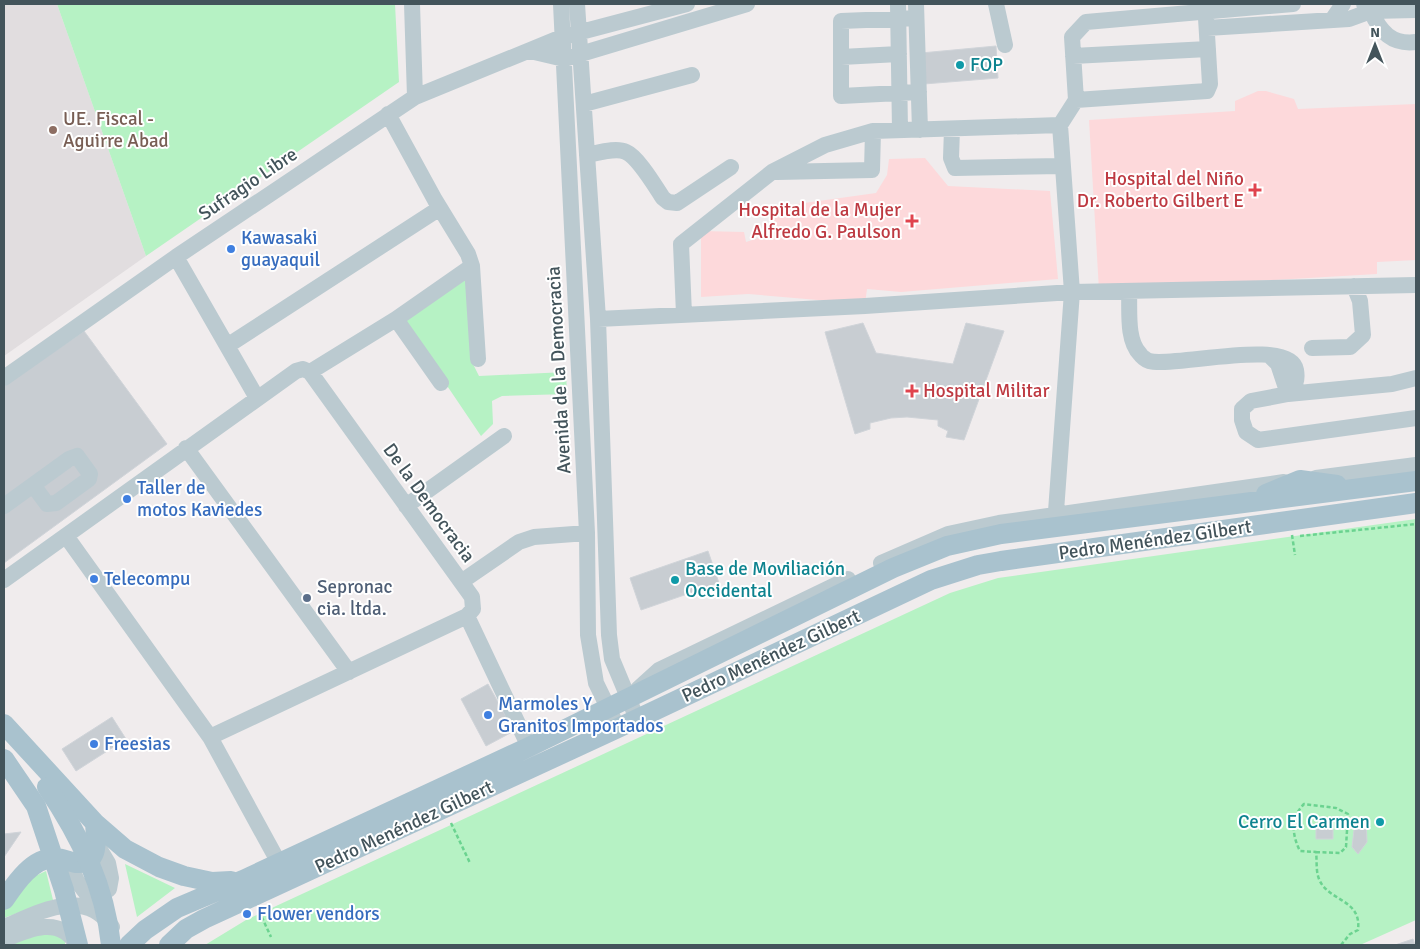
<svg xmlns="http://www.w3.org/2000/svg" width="1420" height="949" viewBox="0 0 1420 949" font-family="Signika,sans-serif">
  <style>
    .education { fill: #e1dddf }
    .medical { fill: #fdd9db }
    .green { fill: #b6f2c4 }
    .building { fill: #c8cdd2; stroke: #d0d4d9 }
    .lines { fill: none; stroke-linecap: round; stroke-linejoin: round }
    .path { stroke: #6bd390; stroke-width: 2.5; stroke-dasharray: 4 2.5; stroke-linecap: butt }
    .minor { stroke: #bbcad0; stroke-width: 16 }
    .major { stroke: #a9c2ce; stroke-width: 20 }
    .major-bridge { stroke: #a9c2ce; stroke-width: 20 }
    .culture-dot { fill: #0f9aa8; stroke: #fff; stroke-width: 2 }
    .education-dot { fill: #8d6e63; stroke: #fff; stroke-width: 2 }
    .health-dot { fill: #e0444e; stroke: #fff; stroke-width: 2 }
    .shop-dot { fill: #3f7fe0; stroke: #fff; stroke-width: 2 }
    .service-dot { fill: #5c6f8a; stroke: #fff; stroke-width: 2 }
    .labels { text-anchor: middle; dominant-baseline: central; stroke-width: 4; stroke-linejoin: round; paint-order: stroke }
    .culture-label { font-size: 19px; fill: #0d838f; stroke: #fff; text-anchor: start }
    .education-label { font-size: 19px; fill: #785e54; stroke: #fff; text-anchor: start }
    .health-label { font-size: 19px; fill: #be3a42; stroke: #fff; text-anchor: end }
    .street-label { font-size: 19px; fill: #43545b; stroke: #fff }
    .shop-label { font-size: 19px; fill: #366cbe; stroke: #fff; text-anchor: start }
    .service-label { font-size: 19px; fill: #4e5e75; stroke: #fff; text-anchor: start }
  </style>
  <rect width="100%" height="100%" fill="#f0eced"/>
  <path class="education" d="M4,4H57L146,256L4,356Z"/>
  <path class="medical" d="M1258,91H1266L1294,99L1298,109L1416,104V260L1377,262V274L1099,290L1089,120L1235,111V101Z
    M925,158L948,186L1050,191L1058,279L901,292L867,289L865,304L748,294L701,297V231L744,232L746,242L771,234L773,210L790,205L876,193L887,175L889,159Z"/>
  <path class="green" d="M57,4H395L399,82L146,256Z
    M470,276L472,362L479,376L566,372L567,394L502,396L492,401L493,424L481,436L404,322Z
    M1416,519V920L1360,945H205L246,920L950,593L998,578Z
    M125,864L175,888L137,917Z
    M46,871L53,900L4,918V912L24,881Z
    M45,932L65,938V945H7Z"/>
  <path class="building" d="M996,46L998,78L924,84L921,53Z
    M863,323L876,353L953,364L966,323L1004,331L964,440L946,437L948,431L938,426V420L907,417L891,418L870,423V429L855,434L825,332Z
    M84,331L167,444L4,563V386Z
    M708,551L719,583L641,610L630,578Z
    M488,684L514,731L486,746L461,699Z
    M112,717L126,739L76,771L62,749Z
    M1366,818L1367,842L1358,854L1352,847L1355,822Z
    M1316,825H1333V839H1316Z
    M21,832L4,857V834Z
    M1413,939L1415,945H1395Z"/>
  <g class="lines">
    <path class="path" d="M1292,535L1295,555
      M1300,536L1416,524
      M451,823L470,863
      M1316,852L1340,853L1346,847L1348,814L1336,808L1304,804C1290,818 1292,835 1300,851L1316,852C1317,859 1316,869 1318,876C1325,902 1362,897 1358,930L1350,934L1341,945
      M259,911L271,937"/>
    <path class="minor" d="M412,4L415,97
      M561,4L587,533L588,635L596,683L618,728
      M577,4L598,319L609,635L612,659L637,719
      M898,4L900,130
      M916,4L920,130
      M996,4L1005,45
      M1364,4L1371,11L1416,10
      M916,18L841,21V96L919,92
      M1332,20L1343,4
      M1207,28L1349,19L1371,11C1380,32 1392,45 1416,42
      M530,51L564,59L747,4
      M1073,56L1208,49
      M841,57L899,54
      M1076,100L1207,91L1210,84L1206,18
      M584,104L692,75
      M388,114L435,200L468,254L472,266L478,359
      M952,129L951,158L955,168L1062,166
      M587,155C598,153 616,147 626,152C638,157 655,186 663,198L668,202L677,203L731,167
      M777,172L872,170L873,131
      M176,257L257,398
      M1129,291C1130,309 1126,340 1140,354C1141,356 1146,360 1149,361C1174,368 1290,337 1296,370C1298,381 1295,386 1288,394
      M684,314L681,244L772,172L825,145L873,131L1060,125
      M396,319L441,383
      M598,319L865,306L1072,292L1416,285
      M227,346L440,208
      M1312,348L1350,347L1363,335L1360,301L1354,286
      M1270,356L1278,364L1288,394
      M310,372L396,319L472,266
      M4,378L176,257L415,97L562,37L687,4
      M1416,378L1392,384L1288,394L1251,401L1242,409V420L1246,432L1258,440L1416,418
      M186,448L349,672
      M1316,478L1416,465
      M4,506L69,459L77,456L90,474L89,479L56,503L47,504L33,485
      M406,506L504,436
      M1055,525L1072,292L1060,125L1076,100L1072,37L1086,22L1293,4
      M66,536L210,737L279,863
      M881,563L948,534L999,523L1284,482
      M4,580L296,371L303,369L310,372L472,597L473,609L467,616L210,737
      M461,582L519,542L534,537L587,533
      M467,616L529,747
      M638,689L659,670L848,579
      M68,861L77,881L87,894C97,895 101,895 109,889L111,878L108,863L96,843
      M4,927C38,913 84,886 112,927
      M4,940C29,929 60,915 77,945"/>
    <path class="major" d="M1266,494L1300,480L1337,485
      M4,724L95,823L125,849L159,867L184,876L212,882L231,881
      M4,759L36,806L64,890L78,945
      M4,900C15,884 32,858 54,858C61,857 69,862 77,863C100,864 96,839 95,823
      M129,945L145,930L177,908L243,880L529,747L893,568L947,546L1001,534L1416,481
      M169,945L186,929L204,919L618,728L931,580L978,565L1001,561L1416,503"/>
    <path class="major-bridge" d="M47,787C80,836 105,886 111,945"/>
  </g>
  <g class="culture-dot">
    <circle cx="960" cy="65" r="5"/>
    <circle cx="675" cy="580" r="5"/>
    <circle cx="1380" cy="822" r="5"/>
  </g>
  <circle class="education-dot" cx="53" cy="130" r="5"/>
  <g class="health-dot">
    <path d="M1252.5 182.5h5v5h5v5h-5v5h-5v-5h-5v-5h5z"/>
    <path d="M909.5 213.5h5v5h5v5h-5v5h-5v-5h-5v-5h5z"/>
    <path d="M909.5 383.5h5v5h5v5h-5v5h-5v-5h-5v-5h5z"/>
  </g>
  <g class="shop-dot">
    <circle cx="231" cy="249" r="5"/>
    <circle cx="127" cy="499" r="5"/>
    <circle cx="94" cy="579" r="5"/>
    <circle cx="488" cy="715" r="5"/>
    <circle cx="94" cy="744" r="5"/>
    <circle cx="247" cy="914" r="5"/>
  </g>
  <circle class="service-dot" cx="307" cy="598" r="5"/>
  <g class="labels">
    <g class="culture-label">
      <text x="970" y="65">FOP</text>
      <text x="685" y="569">Base de Moviliación<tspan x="685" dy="22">Occidental</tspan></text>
      <text x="1370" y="822" text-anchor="end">Cerro El Carmen</text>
    </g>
    <g class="education-label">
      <text x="63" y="119">UE. Fiscal -<tspan x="63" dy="22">Aguirre Abad</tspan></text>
    </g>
    <g class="health-label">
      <text x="1244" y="179">Hospital del Niño<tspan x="1244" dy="22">Dr. Roberto Gilbert E</tspan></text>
      <text x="901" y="210">Hospital de la Mujer<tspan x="901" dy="22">Alfredo G. Paulson</tspan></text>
      <text x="923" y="391" text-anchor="start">Hospital Militar</text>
    </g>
    <g class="street-label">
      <text transform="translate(248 184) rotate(-34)">Sufragio Libre</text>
      <text transform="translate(559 370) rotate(-93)">Avenida de la Democracia</text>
      <text transform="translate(429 503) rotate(54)">De la Democracia</text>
      <text transform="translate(1155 540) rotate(-8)">Pedro Menéndez Gilbert</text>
      <text transform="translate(771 656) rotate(-25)">Pedro Menéndez Gilbert</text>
      <text transform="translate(404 827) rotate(-25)">Pedro Menéndez Gilbert</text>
    </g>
    <g class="shop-label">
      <text x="241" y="238">Kawasaki<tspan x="241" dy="22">guayaquil</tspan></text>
      <text x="137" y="488">Taller de<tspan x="137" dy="22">motos Kaviedes</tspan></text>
      <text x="104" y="579">Telecompu</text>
      <text x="498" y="704">Marmoles Y<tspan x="498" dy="22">Granitos Importados</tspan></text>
      <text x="104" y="744">Freesias</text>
      <text x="257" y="914">Flower vendors</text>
    </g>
    <g class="service-label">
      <text x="317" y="587">Sepronac<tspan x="317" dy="22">cia. ltda.</tspan></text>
    </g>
  </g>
  <rect width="1420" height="949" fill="none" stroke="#43545b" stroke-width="10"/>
  <g transform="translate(1375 45)" stroke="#ffffff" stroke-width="4" paint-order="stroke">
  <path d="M0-4L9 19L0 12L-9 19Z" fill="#43545b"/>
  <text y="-8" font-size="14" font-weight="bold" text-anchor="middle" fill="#43545b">N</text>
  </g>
</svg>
